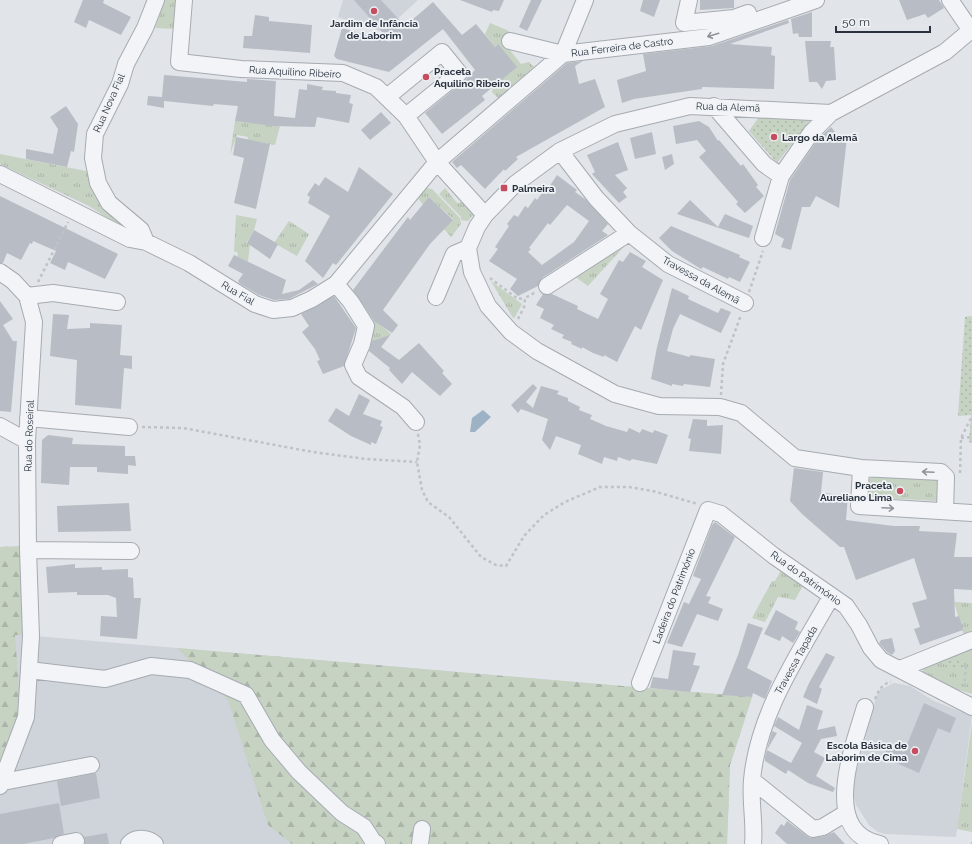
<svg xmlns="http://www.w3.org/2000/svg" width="972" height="844" viewBox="0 0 972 844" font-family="Raleway,sans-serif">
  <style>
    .built { fill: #cfd3da }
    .grass { fill: url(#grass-tufts) }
    .forest { fill: url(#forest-firs) }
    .park { fill: url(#park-dots) }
    .water { fill: #9eb2c6 }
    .building { fill: #b8bdc5; fill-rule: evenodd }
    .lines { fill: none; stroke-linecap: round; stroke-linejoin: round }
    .minor-casing { stroke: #a6abb2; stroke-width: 18 }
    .path { stroke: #bfc2c7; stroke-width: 2.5; stroke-dasharray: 3 3; stroke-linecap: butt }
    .minor { stroke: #f3f4f7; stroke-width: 16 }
    .oneway { stroke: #8e939b }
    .poi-dot { fill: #c64d60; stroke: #f0f3f6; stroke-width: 1.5 }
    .labels { text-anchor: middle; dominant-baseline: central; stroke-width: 3.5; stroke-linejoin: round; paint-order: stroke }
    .poi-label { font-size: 10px; font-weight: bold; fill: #2a323f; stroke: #f0f3f6; text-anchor: start }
    .street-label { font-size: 10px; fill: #2a323f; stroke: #f0f3f6 }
  </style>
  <defs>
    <pattern id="grass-tufts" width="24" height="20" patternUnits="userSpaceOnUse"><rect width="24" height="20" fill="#c6d2c2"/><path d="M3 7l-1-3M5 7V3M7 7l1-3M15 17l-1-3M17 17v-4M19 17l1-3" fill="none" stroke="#aab5a8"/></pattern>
    <pattern id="forest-firs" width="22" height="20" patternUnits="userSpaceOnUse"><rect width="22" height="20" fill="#c6d2c2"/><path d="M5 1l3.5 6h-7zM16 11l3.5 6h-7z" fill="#aab5a8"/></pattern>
    <pattern id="park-dots" width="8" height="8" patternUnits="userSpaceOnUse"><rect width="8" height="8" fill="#c6d2c2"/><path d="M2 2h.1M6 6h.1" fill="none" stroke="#aab5a8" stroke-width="1.8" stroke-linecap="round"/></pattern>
  </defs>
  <rect width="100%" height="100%" fill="#e1e4e8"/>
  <path class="built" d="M343,0H418L383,32L338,17Z
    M0,633L752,697L730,765L727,844H0Z
    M894,683L910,686L934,701L972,716L956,837L886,834L878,832L869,825L856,805L853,794L854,781L876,697L880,690Z"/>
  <path class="grass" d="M165,0H176L173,29L155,28Z
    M490,23L509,31L505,44L521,64L529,62L534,67L498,98L492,92L498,44L495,47L485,34Z
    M235,121L280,126L275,145L258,142L247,147L248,137L237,135L230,155Z
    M0,154L91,172L135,232L131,233L89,206L0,164Z
    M426,188L432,189L460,218L461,224L451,237L444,229L453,219L429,197L423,205L418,198Z
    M445,188L457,203L462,202L472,213L473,215L468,221L461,220V217L439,194Z
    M236,215L257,219L254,230L247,242L250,245L248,262L237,257L238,253L234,251Z
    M289,221L309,234L297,256L274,243Z
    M629,241L588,286L574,276Z
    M491,281L522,304L515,317L513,318Z
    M367,317L374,321L375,320L391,334L381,347L373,341H371Z
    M873,473L938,478L939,498L936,501L870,497C866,490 868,478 873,473Z
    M782,569L805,582L795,600L778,597L765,622L752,618L772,581H775Z
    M954,602L972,603V630L964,636Z
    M972,647V694L953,688L923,674V665Z
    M972,722V832L957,829Z"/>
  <path class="forest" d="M21,546L25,635H15L21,716L0,775V547Z
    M177,648L752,697L730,765L727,844H292L268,825L228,700Z"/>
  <path class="park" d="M759,117L808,118L809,122L777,163L749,131Z
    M972,316V443L969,442L971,415L958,416L965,317Z
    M944,659H963L964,667L945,668Z"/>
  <path class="water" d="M483,410L491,417L475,432H470L472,418Z"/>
  <path class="building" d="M83,0H104L103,3L131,17L121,35L89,20L86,28L74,22Z
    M354,0H381L405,26L433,2L462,35L476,24L495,47L498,44L517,67L482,96L485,100L442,134L425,113L465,80L475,70L443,29L389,72L337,59L334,56L342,28L391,42Z
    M460,0H504L499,11L493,10L492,12Z
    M531,0H542L527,31L519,27Z
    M643,0H660L654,17L640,11Z
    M700,0H734V8L700,10Z
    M899,0H939L944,8L928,18L925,14L907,20Z
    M812,12V37H799L798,33L793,34L791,19Z
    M255,15L269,17V21L312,25L310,53L243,48L244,36H252Z
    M788,20L789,23L730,44L772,47L771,55L775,56L774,89L702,87V89L634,99L622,103L617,80L646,71L643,54L712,46Z
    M805,41H831L830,47H834L836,80L826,81L822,89L817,82H809Z
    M583,61L575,66L579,84L595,79L605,107L516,157L518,159L505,171L504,169L485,189L461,165L457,168L452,162L567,63Z
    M164,75L247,82V79L276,81L274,116L295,118L299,89L307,90V84L323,87L322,90L336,91V93L351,95L349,103L353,104L349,123L317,117L315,127L273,126L235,121L238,106L214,104L213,106L164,101V108L147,105L148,96L162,97Z
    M66,106L78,124L74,152L71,151L67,167L26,159V149L53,154L58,129L50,117Z
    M381,112L391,123L370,140L361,130Z
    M699,121L709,127L718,141L719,140L741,166L743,164L758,185L756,187L764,196L745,213L736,204L738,202L699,157L706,151L697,140L676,144L673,126Z
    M831,127L840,138H847L839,208L816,196L810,207H802L791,250L781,247L784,239L775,234L790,180L818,139Z
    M652,132L656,154L635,159L630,138Z
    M236,137L270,144L256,209L234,203L244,158L233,155Z
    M618,142L628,170L615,175L627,188L623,192L627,197L619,203L592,174L595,172L587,155Z
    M672,154L674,164L665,170L662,157Z
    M359,167L393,194L336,265L333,263L323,278L305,261L330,216L308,203L310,197L307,195L315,183L319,186L325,177L348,192Z
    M557,175L577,190L575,192L585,199L608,224L602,231L608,235L542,278L538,286L518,296L510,289L517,279L489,261L498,249L495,247L509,226L507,224L514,215L518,217L525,206L528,208L535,198L537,200L545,189L547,190ZM567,205L589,221L574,242L542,265L528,252L531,249L529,248L548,223L550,225Z
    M0,196L118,254L105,279L68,262L65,270L50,263L56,251L33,241L32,244L30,243L21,260L7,253L3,263H0Z
    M429,197L453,220L430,244L383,310L398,325L392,333L374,321L353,290L408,217L410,220Z
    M690,200L718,227L725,214L753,226L749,238L677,214Z
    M671,226L740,255L739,257L750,262L740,282L729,277L728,279L703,267L701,269L672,251L659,238Z
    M254,230L278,244L270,259L247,243Z
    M630,252L646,261L642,267L663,280L641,330L635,326L617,362L604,355V357L593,353L582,347V349L571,344L572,342L562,338L564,335L551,329L554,325L540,318L544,309L536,305L543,294H552L578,306L577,309L598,319L608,299L600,294L619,260L623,262Z
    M234,255L286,280L282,294L299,290L313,280L318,284L289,299L274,300L259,295L239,283L238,281L243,274L228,266Z
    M672,288L689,296L688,299L718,313L721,308L731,312L721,333L680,314L673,329L667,351L690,357V355L715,359L710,387L684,384L683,386L672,384V386L651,379L657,347Z
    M334,296L356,328L344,366L323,374L317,361L320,360L315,349L302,332L309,326L301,314Z
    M0,301L13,319L3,325L13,341H17L11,412L0,411Z
    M53,314L69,315L67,329L90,328V323L122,325L120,355L132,356V369L124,368L121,409L75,405L77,360L50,356Z
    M390,335L381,347L399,360L419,343L444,371L442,373L452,384L440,396L412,372L402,384L389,370L390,368L369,351L372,341Z
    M533,384L537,388L526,402L533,408L541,386L559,391L557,394L568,398V401L580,407L579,410L592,415L590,419L606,426L627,432L629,428L640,433L642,429L653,433L654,430L668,435L657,464L632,459L630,461L618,457L617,461L604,457L602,464L578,454L581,445L556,436L550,450L542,440L548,419L521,409L518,413L511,405Z
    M359,394L370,400L363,414L382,421L380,426L383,427L376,444L371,442V445L351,436L328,421L336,408L349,416Z
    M693,419L707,420V426L723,425L721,454L689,451L691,439L688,438Z
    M48,435L73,438L72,444L125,446V456H135L136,466L128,465V474L97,472V467H70L69,485L41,483L42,440Z
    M794,468L823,472L821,493L848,495L846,520L894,526H920L919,531L957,533L954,557H972V590L954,589L955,617L959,616L963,630L920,645L914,629L920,627L912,603L927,599L914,558L856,580L844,547H840L802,514L790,501Z
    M129,503L131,531L58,532L57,506Z
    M715,522L735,537L706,596L711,597L708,603L723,609L718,621L697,614L682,647L667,643L684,602L689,604L701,579L693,576L712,525Z
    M75,564V568L102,567V570L128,569V577L133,578L134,598H141L137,639L100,636L101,616L117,617L116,598L108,595H77V592L48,593L46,567Z
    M776,610L798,622L795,629L800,632L793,643L782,636L780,641L764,634Z
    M748,623L763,628L747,668L772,681L765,699L753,693L752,697L722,695L738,655Z
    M892,638L895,651L892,655L887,652L879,643L881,640Z
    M673,650L696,653L693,665L700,666L690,692L650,688L653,677L668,679Z
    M826,653L835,657L819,687L822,689L817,704L803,697L809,683Z
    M924,703L956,718L950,733L938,728L919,773L883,757L889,745L904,752Z
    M807,705L823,711L817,730L835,726L837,736L821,739L814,752L825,758L816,776L835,788L833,792L808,783L788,770L786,774L765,761V757L772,731L777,733L767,750L791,763L802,743L774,726L778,717L799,730Z
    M96,773L100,798L61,806L57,781Z
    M59,803L64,834L54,838L23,844H0V814Z
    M787,821L810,838L825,836L834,832L845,844H787L775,833L781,824L784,826Z
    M107,833L109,844H85L84,837Z"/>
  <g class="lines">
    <g class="minor-casing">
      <path id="minor" d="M184,0L179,62L241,69L343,73L376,87L406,116L437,162L485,215
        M689,0L684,23L734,18L748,13
        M950,0L972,32
        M510,41L563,54
        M563,54L585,0
        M387,97L442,52L459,73L406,116
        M714,106L764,164L781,176
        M560,151L596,198L629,233L668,264L745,303
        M0,174L130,239L146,242L189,263L255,304L273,310L292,308L312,299L336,284L437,162L563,54L709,37L816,0
        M763,238L781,176L811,133L831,113
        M146,242L141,230L109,203L98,183L93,158L95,134L120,84L126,64L145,28L156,0
        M0,272L13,281L27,296L34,322L27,441L28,550L31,636L26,717L0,786
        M336,284L351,302L366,326L362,344L353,365L359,377L403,407L416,422
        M547,286L629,233
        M27,296L53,293L117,302
        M436,297L454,254L468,248
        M28,418L129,427
        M0,426L27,441
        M861,468L859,506L972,513
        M945,511L946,477L941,472L861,468L795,458L741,413L720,407L659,406L615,394L537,351L511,332L488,306L472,272L468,248L477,227L485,215L515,184L560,151L615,124L690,106L831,113L945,52L970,31
        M28,550L131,551
        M900,669L972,640
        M29,670L105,679L151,666L190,670L246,695L272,740L299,772L342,813L364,827L373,841L377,844
        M640,683L708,510L721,514L774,556L846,606L859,625L871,648L881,660L972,707
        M865,707C854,745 819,832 880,844
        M752,780L813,829L823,827L846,813
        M3,782L91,765
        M61,844L76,841
        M129,844C136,836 148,838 155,844
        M420,844L422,829
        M753,844C755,823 750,801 752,780C758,713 799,654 831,597"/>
    </g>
    <path class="path" d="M490,278L518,299L525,298
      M38,282L68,222
      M749,292L763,251
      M518,319L524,307L525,298L536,292
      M721,395L723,364L741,315
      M142,427L183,428L313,452L366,459L417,462
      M418,434L420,445L417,462L422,490L428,502L449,517L481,557L496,565L506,566L524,536L544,515L565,502L600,487H629L653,491L698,504
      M961,438L972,437
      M960,473L961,438L972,416
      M964,687L966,666
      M875,699C878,691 883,683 891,682
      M972,844V842"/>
    <use href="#minor" class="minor"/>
  </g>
  <defs><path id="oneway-shaft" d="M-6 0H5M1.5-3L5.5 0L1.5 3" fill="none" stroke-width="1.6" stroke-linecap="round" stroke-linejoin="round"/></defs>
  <g class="oneway">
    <use href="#oneway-shaft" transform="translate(713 35) rotate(163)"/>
    <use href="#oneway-shaft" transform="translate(928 472) rotate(-177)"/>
    <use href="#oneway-shaft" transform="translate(888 508) rotate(3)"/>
  </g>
  <g class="poi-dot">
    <circle cx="374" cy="11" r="4"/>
    <circle cx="426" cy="77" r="4"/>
    <circle cx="774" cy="137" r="4"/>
    <rect x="500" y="184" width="8" height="8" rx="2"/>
    <circle cx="900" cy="491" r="4"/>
    <circle cx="915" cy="751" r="4"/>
  </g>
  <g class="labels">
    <g class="poi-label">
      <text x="374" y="23" text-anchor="middle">Jardim de Infância<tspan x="374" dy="12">de Laborim</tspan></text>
      <text x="434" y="71">Praceta<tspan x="434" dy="12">Aquilino Ribeiro</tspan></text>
      <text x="782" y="137">Largo da Alemã</text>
      <text x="512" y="188">Palmeira</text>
      <text x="892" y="485" text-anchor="end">Praceta<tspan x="892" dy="12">Aureliano Lima</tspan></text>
      <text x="907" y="745" text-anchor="end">Escola Básica de<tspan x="907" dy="12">Laborim de Cima</tspan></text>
    </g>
    <g class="street-label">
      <text transform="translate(622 47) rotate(-7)">Rua Ferreira de Castro</text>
      <text transform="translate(295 72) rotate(3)">Rua Aquilino Ribeiro</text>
      <text transform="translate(109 103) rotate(-66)">Rua Nova Fial</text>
      <text transform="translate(728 107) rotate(2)">Rua da Alemã</text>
      <text transform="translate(701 280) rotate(29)">Travessa da Alemã</text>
      <text transform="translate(238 293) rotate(31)">Rua Fial</text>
      <text transform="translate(29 436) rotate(-88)">Rua do Roseiral</text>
      <text transform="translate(806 578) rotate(36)">Rua do Património</text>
      <text transform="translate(674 596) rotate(-69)">Ladeira do Património</text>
      <text transform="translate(796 660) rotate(-61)">Travessa Tapada</text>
    </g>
  </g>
  <path d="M836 26v6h94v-6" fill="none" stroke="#2a323f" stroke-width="2"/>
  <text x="842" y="26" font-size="12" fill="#2a323f" stroke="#f0f3f6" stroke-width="3" paint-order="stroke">50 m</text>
</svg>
